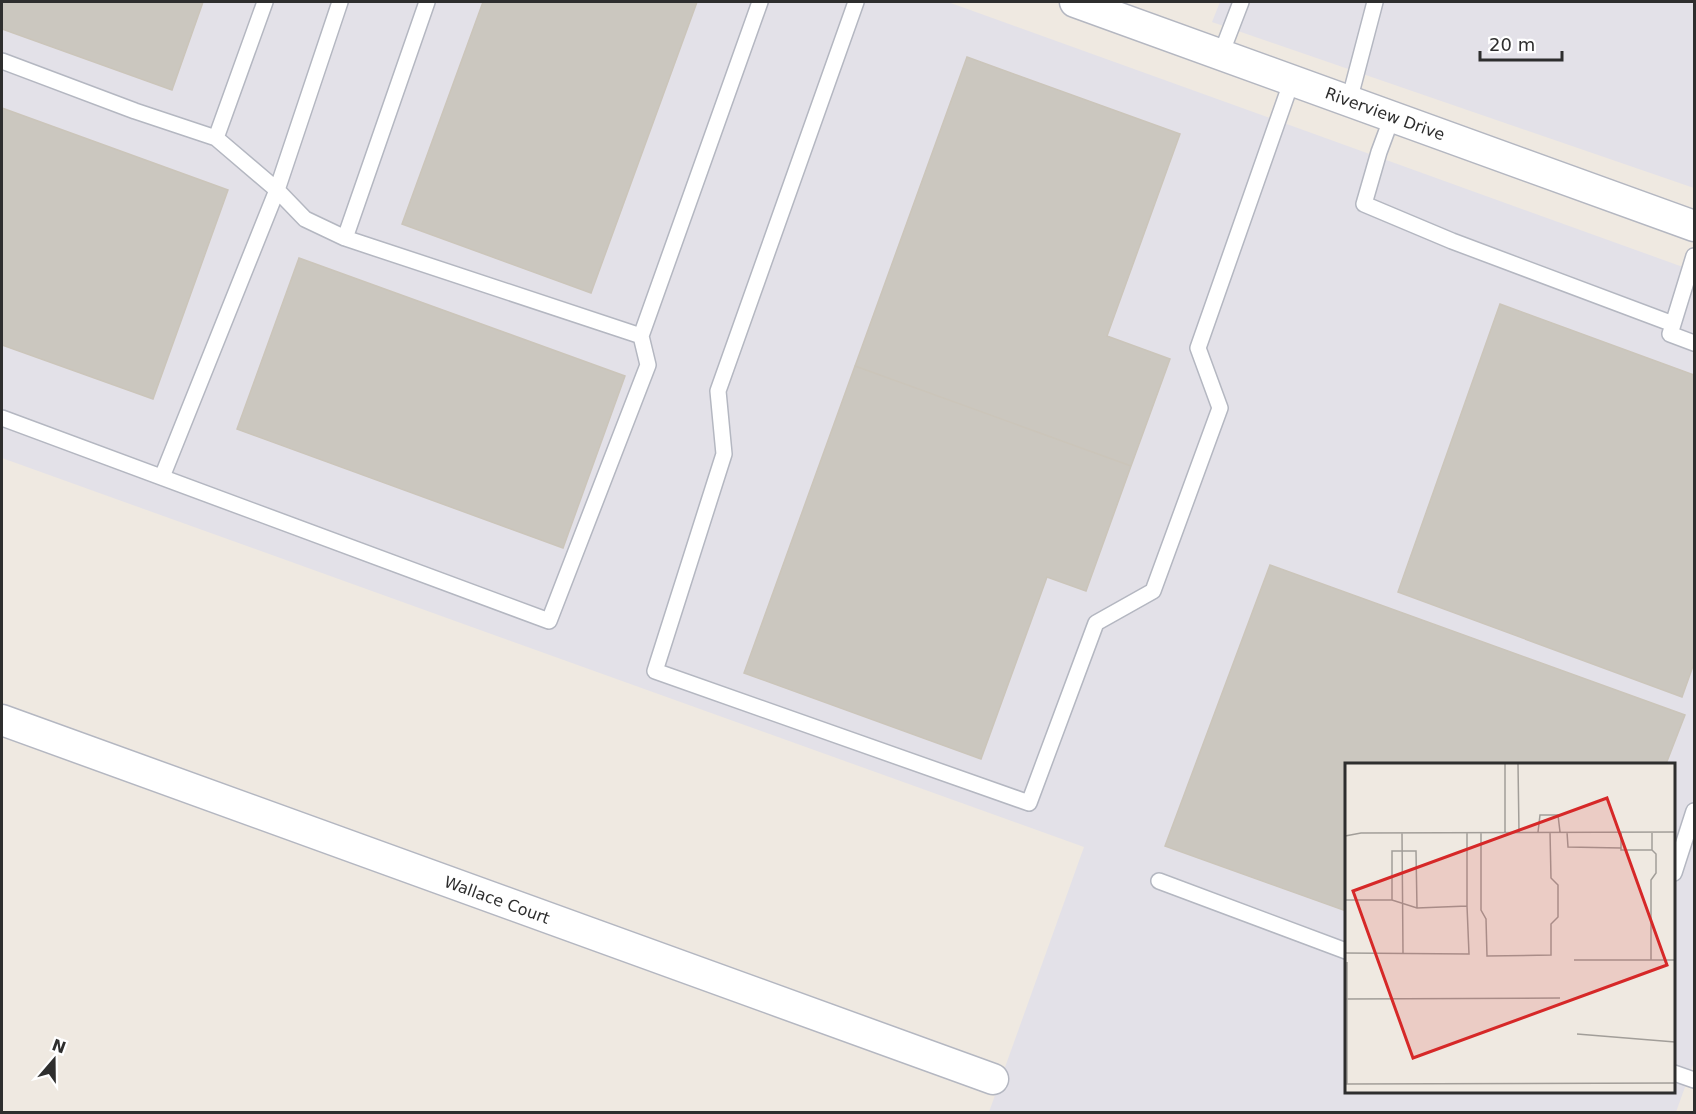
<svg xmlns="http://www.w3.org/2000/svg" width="1696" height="1114" viewBox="0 0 1696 1114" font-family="'DejaVu Sans',sans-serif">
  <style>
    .industrial { fill: #e3e1e8; fill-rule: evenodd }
    .building { fill: #cbc7bf; stroke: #cbc5ba; stroke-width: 1.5 }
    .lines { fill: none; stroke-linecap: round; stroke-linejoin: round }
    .service-casing { stroke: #b4b7c1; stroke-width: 18 }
    .minor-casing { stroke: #b4b7c1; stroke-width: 33 }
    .service { stroke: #fff; stroke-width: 15 }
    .minor { stroke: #fff; stroke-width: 30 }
    .labels { text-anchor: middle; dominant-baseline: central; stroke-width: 6; stroke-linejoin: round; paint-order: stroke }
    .street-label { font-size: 16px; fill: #2e2e2e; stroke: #fff }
    .inset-road { fill: none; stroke: #a29e99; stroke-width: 1.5 }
    .view { fill: #d62828; fill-opacity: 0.15; stroke: #d62828; stroke-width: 3 }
    .inset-edge { fill: none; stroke: #2e2e2e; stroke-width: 3 }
  </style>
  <rect width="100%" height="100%" fill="#efe9e1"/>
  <path class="industrial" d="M2,2H948L1694,271V1062L1676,1112H989L1084,847L2,458ZM1346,764H1674V1092H1346Z
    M1220,2H1694V188L1212,22Z"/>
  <path class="building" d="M2,2H203L172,90L2,29Z
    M483,2H697L591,293L402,224Z
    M967,57L1180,134L1107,336L1170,359L1131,466L855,366Z
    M2,108L228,190L153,399L2,345Z
    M299,258L625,376L563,548L237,429Z
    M1500,304L1694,375V663L1682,697L1398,592Z
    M855,366L1131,466L1086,591L1047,577L981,759L744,673Z
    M1270,565L1685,715L1666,764H1346V911L1165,846Z"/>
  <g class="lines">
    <g class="service-casing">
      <path id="service" d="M856,2L718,391L724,454L655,671L1029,803L1096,623L1153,591L1220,408L1198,348L1292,80
        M1221,54L1241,2
        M2,61L135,111L216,138L277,190L305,219L345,238L641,336L760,2
        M1349,101L1375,2
        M1392,117L1379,152L1364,204L1452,241L1673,324
        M216,138L265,2
        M345,238L427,2
        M1694,256L1670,334L1694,343
        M2,418L549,621L648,365L641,336
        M162,477L277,190L340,2
        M1674,873L1694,811
        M1159,881L1346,951
        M1674,1073L1694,1080"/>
    </g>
    <g class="minor-casing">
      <path id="minor" d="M1075,2L1694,226
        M2,720L993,1079"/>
    </g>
    <use href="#service" class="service"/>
    <use href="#minor" class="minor"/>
  </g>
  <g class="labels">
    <g class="street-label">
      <text transform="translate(1385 114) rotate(20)">Riverview Drive</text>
      <text transform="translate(497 900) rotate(20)">Wallace Court</text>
    </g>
  </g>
  <g transform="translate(1345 763)">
    <rect width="330" height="330" fill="#efe9e1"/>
    <path class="inset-road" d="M160,1V69M173,1L174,69M136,69V147L141,156L142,193L206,192V161L213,154V122L206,115L205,69M193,69L195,52H213L215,69M222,69L223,84L276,85M276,69V87H307V69M57,70L58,190M0,73L16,70L330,69M307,87L311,91V110L306,117V197H330M0,137H47L72,145L122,143V69M47,137V88H71L72,145M0,190L124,191L122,143M229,197H306M2,199V321M0,236L215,235M232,271L330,279M0,321L330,320"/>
    <path class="view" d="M262,35L322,202L68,295L8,128Z"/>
    <rect width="330" height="330" class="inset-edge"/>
  </g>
  <rect width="1696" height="1114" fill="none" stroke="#2e2e2e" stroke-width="6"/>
  <g transform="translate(54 1060) rotate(20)" stroke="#ffffff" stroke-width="4.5" paint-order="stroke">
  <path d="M0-4.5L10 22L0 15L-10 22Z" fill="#2e2e2e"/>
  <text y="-9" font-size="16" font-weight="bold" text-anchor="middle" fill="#2e2e2e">N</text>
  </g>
  <path d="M1480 51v9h82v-9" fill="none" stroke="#2e2e2e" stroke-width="3"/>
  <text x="1489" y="51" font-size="18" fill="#2e2e2e" stroke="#ffffff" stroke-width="4.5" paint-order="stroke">20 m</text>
</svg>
